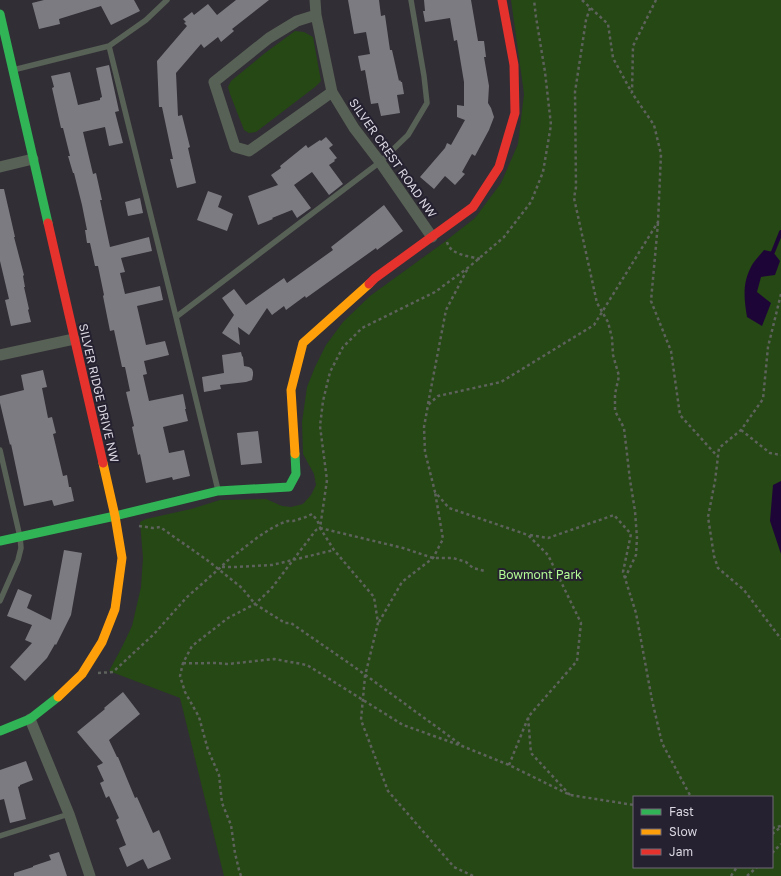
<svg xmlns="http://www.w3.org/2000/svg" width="781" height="876" viewBox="0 0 781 876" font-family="'Golos Text',sans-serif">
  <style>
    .green { fill: #264814; fill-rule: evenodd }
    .water { fill: #1e0537 }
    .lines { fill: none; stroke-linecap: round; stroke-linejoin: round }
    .stream { stroke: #1e0537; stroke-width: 4 }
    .building { fill: #7d7b82 }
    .path { stroke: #5d625c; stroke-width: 2.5; stroke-dasharray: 3 3; stroke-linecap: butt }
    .lane { stroke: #586155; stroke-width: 5.5 }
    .street { stroke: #586155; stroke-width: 11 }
    .fast { stroke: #30b455; stroke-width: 9 }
    .slow { stroke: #ff9f0a; stroke-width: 9 }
    .jam { stroke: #e5322d; stroke-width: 9 }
    .labels { text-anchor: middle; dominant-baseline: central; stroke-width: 4; stroke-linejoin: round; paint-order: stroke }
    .street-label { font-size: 12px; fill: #dad6e0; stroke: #262130 }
    .park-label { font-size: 12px; fill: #b2fb95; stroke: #262130 }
  </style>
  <rect width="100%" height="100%" fill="#312e36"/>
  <path class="green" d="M511,0H781V876H224L180,698L109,671L122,647L132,626L141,587L143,558L140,522L146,519L191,509L220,500L266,499L282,506L291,507L303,504L311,495L316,485L314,474L303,454L302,422L307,387L315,367L326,345L343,322L370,296L443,243L475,218L501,183L518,144L524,94ZM634,797H772V867H634Z
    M295,31L304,32L313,37L321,81L315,87L256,132L249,133L244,130L230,94L228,87L231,81L265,53Z"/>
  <path class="water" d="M764,250L773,252L780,261L775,275L761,277L757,292L771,303L762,326L747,317C744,298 742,283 752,265C755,260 760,255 764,250Z
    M781,481V554L770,521L773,485Z"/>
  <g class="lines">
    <path class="stream" d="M773,252L781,232"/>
  </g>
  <path class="building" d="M44,0H134L140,11L111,25L101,6L59,19L60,24L39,29L32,3Z
    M236,0H269L232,29L234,31L221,42L218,37L204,48L201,44L176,73L178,116L182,115L190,147L188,148L196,183L177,188L170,159H173L162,107H159L157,61L187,26L184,23L186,22L183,19L192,12L194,15L208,4L217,15Z
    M348,0H379L381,16L385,15L390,50H392L399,81L400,80L401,82H402L404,94L397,95L400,113L381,116L378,103L371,104L365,70L361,71L358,56L370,54L366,32L354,34Z
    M424,0H471L478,41H484L486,57H484L489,86L488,103L491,108L494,117L489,130L475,156L472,154L462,172L465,174L455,185L445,176L434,189L420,177L445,148L447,143L451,145L465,120L457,117V105L464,106V82L457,40L454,41L450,18L425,22L423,11H425Z
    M109,65L119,111L115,112L123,143L109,146L105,127L83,132L93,174L96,173L102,200H100L110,247L149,237L152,251L121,258L125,272L120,273L125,294L160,286L163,300L137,306L146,345L165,341L169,355L144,361L147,374L143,375L149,401L183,394L186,409H185L188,421L163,427L169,453L184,450L190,476L173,480L172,477L146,483L140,454L138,455L132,427L134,426L126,392L130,391L125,367H122L114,330L110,331L103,296L104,295L98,266H95L90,243H87L85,230H87L82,205L74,173H73L68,156H70L63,128H61L52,88L54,87L51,76L70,72L78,105L100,100V98L102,97L96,68Z
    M326,137L333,145L329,148L337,158L334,160L335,161L329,165L343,184L329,195L312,172L294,185L311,208L297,218L292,210L272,218L273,219L258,225L248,196L278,185L271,175L281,168L280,166L306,145L308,148L320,140L321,141Z
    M0,189H4L15,237H14L24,275L23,276L25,287H24L29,309L28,310L31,322L11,326L5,300L9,299L0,261Z
    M208,191L222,196L218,207L233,214L227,231L197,220Z
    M140,198L143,213L128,216L125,202Z
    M384,205L403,231L377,250L376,248L306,298L305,296L286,310L284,306L272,315L267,308L249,335L238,327L240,345L222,333L234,315L222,298L234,289L246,305L284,278L287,283L333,250L331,247L359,225Z
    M241,352L242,356L243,357L244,366L249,367L252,369L253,372V375L252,380L246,382L220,385L221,389L204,392L202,377L224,373L222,355Z
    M43,370L47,387L42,388L48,418L52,417L56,433L53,434L63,476L67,475L69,487H71L74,501L54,506L52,500L24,506L11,444L10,445L0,403V396L24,390L21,375Z
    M258,431L262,463L241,465L237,433Z
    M64,550L82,553L71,615L56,645L55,644L47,658L25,681L10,667L32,643L25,640L32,625L7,616L18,589L32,595L27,608L51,620Z
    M123,692L140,714L109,740L117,757H118L135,798L137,797L153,833L159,830L171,859L148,869L143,859L127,867L119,848L126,845L116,820L119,818L109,796L106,798L100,783L104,781L97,766L103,763L77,732L105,709L104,708Z
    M26,761L33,780L20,785V786L18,787L26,819L10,823L4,799L0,800V770Z
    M59,852L67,876H14V873L33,867V866L51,860L49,855Z"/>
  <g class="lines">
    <path class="path" d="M582,0L608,24L613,58L632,93
      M590,8L586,20L575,92L576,187L574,198L597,303L608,322L612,338L613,355L619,376L615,394V411L624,428L630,480L635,511L637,538L636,555L625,578
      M658,223L651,301L671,351L680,415L718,457
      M447,242C450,255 469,256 480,259
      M781,294L768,347L763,399L741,430L719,448L715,481L708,517L714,556L718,568L744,590L781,639
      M428,404L446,310L468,268
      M741,430L770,453L781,455
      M139,526L153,528L160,527L207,560L242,588L255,604L285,623H291L353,666L460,744
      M530,535L548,538L614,515L631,534L623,572L636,613L652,700L662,743L691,797
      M222,567H236L272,565L334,550
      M379,622L402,582L433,558L443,539L435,492
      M183,663C198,664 213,662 228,664L274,659L307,665L403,725L462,746L509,765L570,795L634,805
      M98,673L113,672L154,634L186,598L221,567L227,561L258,537L272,528L282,523L288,521H293L306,517L312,514L317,520L320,527
      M509,765L528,718
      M570,795L531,753L528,717L577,661L581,623L548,555L528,535L449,508L435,492L425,452L424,427L428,405L438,396L501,382L594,325L658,222L661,154L654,125L632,93L633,46L656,0
      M772,828L781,826
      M772,834L781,827
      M772,853L781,844
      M241,876L239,870L235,853L231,825L222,803L219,775L208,750L199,717L185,692L180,676L183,663L192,646L228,618L255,604L271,589L316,530L320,528L403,548L433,558H453L466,562L473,568L485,571
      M473,876L454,867L388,791L361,720L365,676L378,623L374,597L334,550L320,528L327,480L320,426L323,401L330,372L343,347L362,328L435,292L469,267L504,237L531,202L543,172L551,125L545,72L536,17L534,0
      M731,876L737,867
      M747,876L757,867"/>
    <path class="lane" d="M109,46L176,317L218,490
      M13,70L109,46L146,20L167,0
      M176,317L380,162L408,135L427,103L424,76L411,0
      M0,450L20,537L21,548L18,560L0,601
      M0,836L69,814"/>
    <path class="street" d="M315,0L316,15L332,92L354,128L380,162L432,237
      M316,15L297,21L269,38L214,82L235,147L249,151L332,92
      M0,167L33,159
      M0,355L74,339
      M30,719L69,814L90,876"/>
    <path class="fast" d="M0,14L48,223
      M0,541L115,516L218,491L289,487L296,474L295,454
      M0,731L30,719L58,697"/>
    <path class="slow" d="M295,454L291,390L303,343L369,284
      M58,697L82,674L102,642L115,609L122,558L115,516L103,463"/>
    <path class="jam" d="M48,223L103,463
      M369,284L375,278L473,207L499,167L515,113L514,65L502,0"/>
  </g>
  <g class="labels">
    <g class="street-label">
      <text transform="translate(393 158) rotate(55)">SILVER CREST ROAD NW</text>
      <text transform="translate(99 393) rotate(77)">SILVER RIDGE DRIVE NW</text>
    </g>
    <g class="park-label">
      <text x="540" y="574">Bowmont Park</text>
    </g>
  </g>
  <rect x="633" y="796" width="140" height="72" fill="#262130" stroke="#6e6976"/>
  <rect x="641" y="809" width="20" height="6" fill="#30b455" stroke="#6e6976"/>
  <text x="669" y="816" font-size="12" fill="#dad6e0">Fast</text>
  <rect x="641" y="829" width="20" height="6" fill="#ff9f0a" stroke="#6e6976"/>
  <text x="669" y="836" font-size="12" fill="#dad6e0">Slow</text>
  <rect x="641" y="849" width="20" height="6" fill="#e5322d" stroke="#6e6976"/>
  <text x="669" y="856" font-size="12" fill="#dad6e0">Jam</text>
</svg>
